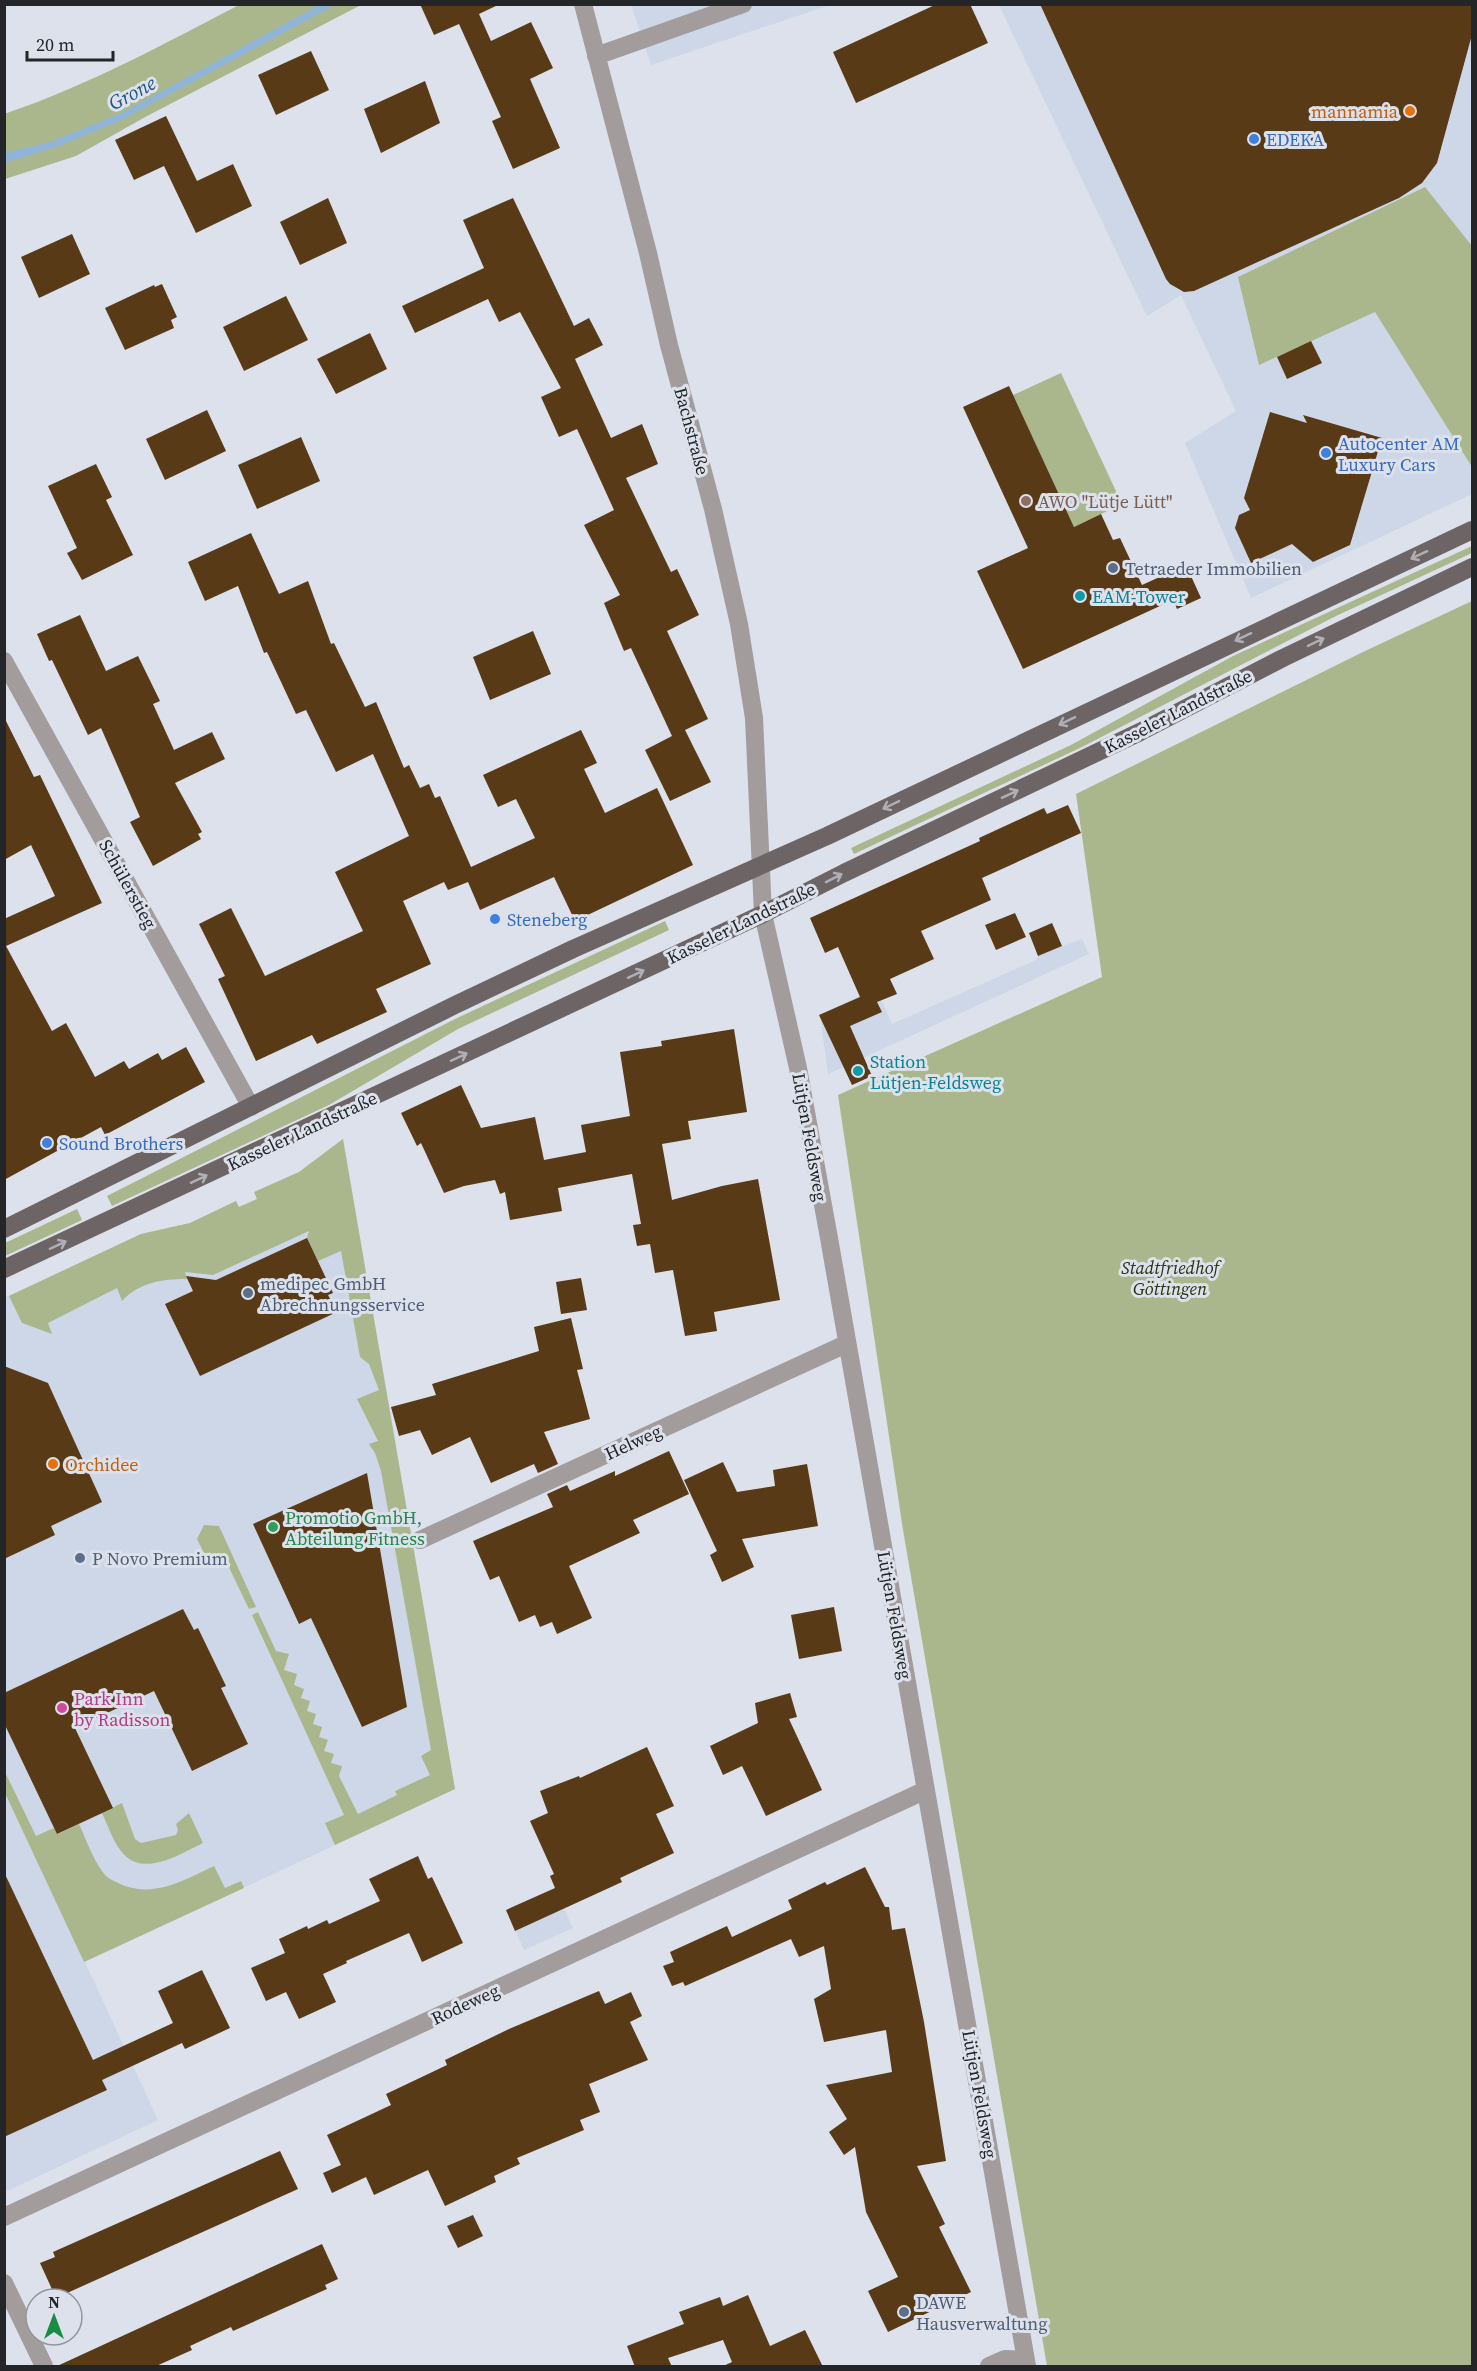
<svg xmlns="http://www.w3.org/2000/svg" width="1477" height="2371" viewBox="0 0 1477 2371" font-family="'Source Serif 4',serif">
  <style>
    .built { fill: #ced7e7 }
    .green { fill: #aab78c }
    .water { fill: #8fb4d8 }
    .building { fill: #583a17 }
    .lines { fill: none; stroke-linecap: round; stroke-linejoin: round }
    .minor { stroke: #a29c9d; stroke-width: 18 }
    .major { stroke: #6d6465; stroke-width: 18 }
    .oneway { stroke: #b0afb5 }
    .food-dot { fill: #e8710a; stroke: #dce1eb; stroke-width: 2 }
    .shop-dot { fill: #3f7fe0; stroke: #dce1eb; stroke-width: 2 }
    .education-dot { fill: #8d6e63; stroke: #dce1eb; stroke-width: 2 }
    .service-dot { fill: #5c6f8a; stroke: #dce1eb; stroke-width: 2 }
    .culture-dot { fill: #0f9aa8; stroke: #dce1eb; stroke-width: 2 }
    .leisure-dot { fill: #2e9e5b; stroke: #dce1eb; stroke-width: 2 }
    .hotel-dot { fill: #d1479c; stroke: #dce1eb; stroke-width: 2 }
    .labels { text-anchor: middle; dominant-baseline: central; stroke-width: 6; stroke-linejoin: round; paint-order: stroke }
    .food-label { font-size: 18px; fill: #c56008; stroke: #dce1eb; text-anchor: end }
    .shop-label { font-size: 18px; fill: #366cbe; stroke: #dce1eb; text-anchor: start }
    .street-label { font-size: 18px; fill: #232528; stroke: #dce1eb }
    .education-label { font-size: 18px; fill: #785e54; stroke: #dce1eb; text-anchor: start }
    .service-label { font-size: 18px; fill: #4e5e75; stroke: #dce1eb; text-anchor: start }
    .culture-label { font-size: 18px; fill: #0d838f; stroke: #dce1eb; text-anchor: start }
    .park-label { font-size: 18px; font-style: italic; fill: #29310d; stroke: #dce1eb }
    .leisure-label { font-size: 18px; fill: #27864d; stroke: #dce1eb; text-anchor: start }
    .hotel-label { font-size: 18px; fill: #b23c85; stroke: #dce1eb; text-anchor: start }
    .water-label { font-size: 20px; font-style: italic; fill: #1d5483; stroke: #dce1eb }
  </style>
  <rect width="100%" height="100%" fill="#dce1eb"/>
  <path class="built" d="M631,4L830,5L651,65Z
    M999,5H1472V494L1251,598L1185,443L1236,411L1181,295L1147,316Z
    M1052,923L1062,946L1082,939L1089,954L828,1074L820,1015L876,988L892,1024L1036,960L1038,956L1029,933Z
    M343,1139L455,1789L85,1962L158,2120L5,2192L4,1298L141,1234L190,1223L236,1201L239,1207L257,1199L254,1192L299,1172Z
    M539,1895L548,1915L564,1909L573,1928L524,1950L506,1910Z"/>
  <path class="green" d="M239,5H361L147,116L76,156L5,179L4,114C87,86 162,45 239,5Z
    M1425,187L1472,246V467L1375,312L1259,365L1238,277Z
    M1061,373L1122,504L1074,527L1013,395Z
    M1472,546V553L1336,616L1082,747L854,854L851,848L1071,745L1233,656Z
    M1472,601V2366H1047L903,1530L838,1095L1102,977L1076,794L1365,651Z
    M665,921L669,930L458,1029L329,1105L112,1206L107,1196L457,1018Z
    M343,1139L455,1789L335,1845L325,1823L344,1815L252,1615L258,1612L276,1651L289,1654L284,1670L297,1674L294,1685L304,1689L301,1698L310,1701L307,1711L316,1714L313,1724L322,1727L319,1737L328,1740L324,1751L334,1754L331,1763L342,1766L339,1776L358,1814L397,1795L395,1791L430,1775L421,1756L431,1750L381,1471L375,1453L369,1444L378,1441L357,1399L379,1390L369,1364L360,1357L341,1251L318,1261L307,1238L309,1231L213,1275L185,1272L187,1279C162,1279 140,1282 122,1301L117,1288L48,1323L52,1334L22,1323L9,1296L141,1234L190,1223L236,1201L239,1207L257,1199L254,1192L299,1172Z
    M77,1209L82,1220L5,1256V1243Z
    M204,1525L219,1526L256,1607L249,1609L223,1555L215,1558L206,1557L197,1539Z
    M4,1770L36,1836L54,1828L58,1834L79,1824C86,1839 92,1857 102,1871C107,1879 116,1882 125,1886C157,1897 186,1879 214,1866L225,1888L241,1881L244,1888L84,1962L5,1793Z
    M122,1803L135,1839L141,1843L176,1835L178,1830L176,1824L189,1813L203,1843C180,1854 142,1879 121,1851C113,1841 108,1826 102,1813Z"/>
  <path class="water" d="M319,5H335L122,120L59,146L5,163V153L50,142L124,112Z"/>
  <path class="building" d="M420,4H500L479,14L491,41L531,22L553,68L530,79L560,148L513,169L492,121L501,117L459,24L434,35Z
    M937,4H970L988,43L856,103L833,52Z
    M1040,4H1473V31L1437,163L1422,183L1399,198L1194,291L1184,292L1170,284L1166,279Z
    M311,51L329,90L276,115L258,75Z
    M425,81L440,123L381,153L364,109Z
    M166,116L197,181L233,164L252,206L196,233L164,166L134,180L115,140Z
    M328,198L347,243L300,265L280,222Z
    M513,198L574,326L589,318L603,345L575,359L611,438L642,424L658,464L626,478L671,572L677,569L699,615L667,631L708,719L685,730L711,782L670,801L645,750L672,736L631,648L624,651L604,603L620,595L584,525L614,510L577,429L559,437L541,397L561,388L520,312L499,322L488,299L415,333L402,306L484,268L463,220Z
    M72,234L90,274L39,298L21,257Z
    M162,284L177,317L171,320L174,328L125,350L105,308L154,285L155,287Z
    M286,296L308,340L244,371L223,327Z
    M370,333L387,369L336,394L317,359Z
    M1311,341L1322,363L1287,379L1277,357Z
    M1009,386L1074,527L1101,514L1113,540L1120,538L1142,585L1186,565L1201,598L1177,609L1173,600L1023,669L977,571L1028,548L963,407Z
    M207,410L226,451L165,480L146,439Z
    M1270,412L1307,423L1303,415L1382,438L1350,545L1313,562L1292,544L1251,563L1235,528L1239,515L1250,510L1244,498Z
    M301,437L320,481L257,509L238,465Z
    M96,464L112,497L106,500L133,555L82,580L67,553L77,548L48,486Z
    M251,533L279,594L308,581L331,644L334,643L365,707L376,702L404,768L409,765L420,788L429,784L435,798L440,796L471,867L535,838L516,799L498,807L483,775L581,730L597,763L584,769L605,813L657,788L693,865L575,921L554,877L480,910L468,882L448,890L444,882L403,901L431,964L376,989L387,1012L317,1044L312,1035L256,1061L218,979L225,976L199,924L231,908L265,976L363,931L335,872L409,836L373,754L336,772L306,710L296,714L267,652L264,653L238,586L205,601L188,562Z
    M80,615L106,671L138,656L160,701L153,704L174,750L212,732L225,759L175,783L202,832L198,834L201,839L153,866L130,822L140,817L101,728L88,735L52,660L49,661L37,634Z
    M533,631L551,674L490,700L473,657Z
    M4,717L34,777L40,775L102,903L6,946L52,1031L66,1023L95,1077L124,1061L129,1069L158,1053L162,1060L186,1047L205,1082L105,1135L101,1127L4,1180V919L55,896L31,845L4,860Z
    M1068,805L1081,833L982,878L991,900L921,931L934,959L890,979L897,994L877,1002L882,1012L850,1026L872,1076L852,1085L819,1015L860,997L838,947L825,953L810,918L980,841L979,838L1044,808L1047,814Z
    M1015,913L1026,937L996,950L985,925Z
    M1052,923L1062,946L1038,956L1029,933Z
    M734,1029L747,1112L688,1121L691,1139L662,1144L672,1200L722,1186L758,1179L780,1300L714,1312L717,1331L685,1336L673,1270L655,1273L650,1244L637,1246L633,1225L641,1224L632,1174L558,1188L562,1211L510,1220L505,1192L500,1194L495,1180L464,1186L444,1193L421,1143L417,1146L401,1113L461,1085L481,1128L535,1117L544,1160L586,1152L581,1125L630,1116L620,1052L662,1046L661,1041Z
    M307,1238L333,1293L328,1295L337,1312L200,1376L165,1304L193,1291L186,1276L216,1280Z
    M581,1278L587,1310L561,1314L556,1282Z
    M571,1318L583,1369L577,1370L590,1419L544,1432L558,1464L538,1473L534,1464L491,1483L470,1437L432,1455L420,1430L399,1436L391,1407L436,1395L432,1384L539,1351L534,1327Z
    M4,1366L48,1383L102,1502L51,1526L55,1535L4,1559Z
    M669,1451L689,1494L633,1520L640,1533L569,1566L592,1618L557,1634L552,1622L540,1627L535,1615L519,1622L499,1576L490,1580L473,1541L553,1507L547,1494L567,1485L570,1491L615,1471V1476Z
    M723,1462L737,1492L775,1486L773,1470L807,1464L818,1526L742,1539L754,1567L722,1582L710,1555L717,1551L684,1480Z
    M367,1473L407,1707L362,1727L311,1618L299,1624L253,1524Z
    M834,1607L842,1651L799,1659L791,1615Z
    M183,1609L194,1630L198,1628L226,1686L221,1688L248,1744L192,1771L154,1691L75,1728L113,1808L57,1834L4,1723V1693Z
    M790,1693L797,1717L789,1719L822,1790L766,1816L742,1766L723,1775L710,1746L758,1723L755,1703Z
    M647,1747L674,1806L656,1814L674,1853L620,1878L622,1882L515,1931L506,1910L555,1888L550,1876L554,1874L530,1821L548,1813L540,1791L579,1776L580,1778Z
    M418,1856L428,1879L432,1877L463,1943L422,1962L409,1933L346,1961L347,1963L323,1974L336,2002L299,2019L286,1992L266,2001L251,1968L285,1953L279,1939L307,1926L308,1929L327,1920L329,1924L380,1901L369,1879Z
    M865,1867L885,1907H889L892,1930L905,1928L924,2022L946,2161L917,2166L945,2224L939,2227L971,2292L888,2332L868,2291L898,2277L866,2212L855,2147L844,2155L829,2132L847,2119L826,2085L892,2072L886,2030L824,2042L814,1999L831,1989L824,1946L799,1957L791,1939L685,1986L683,1982L672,1986L663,1966L674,1962L670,1952L727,1926L732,1937L792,1909L788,1900L825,1882L827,1885Z
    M4,1872L93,2060L173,2023L158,1991L202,1970L230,2028L185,2049L182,2043L102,2080L107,2090L4,2137Z
    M599,1991L605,2004L631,1992L642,2016L630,2022L648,2060L589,2084L600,2112L580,2120L584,2130L517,2158L520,2164L494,2176L496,2182L445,2206L428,2170L374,2195L366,2177L332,2193L323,2173L341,2165L327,2135L391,2105L386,2094L447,2065L445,2060L509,2029Z
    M280,2151L298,2189L56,2298L40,2263L55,2257L53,2252Z
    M473,2215L483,2236L458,2248L447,2226Z
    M322,2244L338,2279L325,2285L327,2289L233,2331L231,2327L190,2346L192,2350L154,2367H55Z
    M748,2295L770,2346L805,2330L823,2367H721L732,2362L723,2340L668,2358L672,2367H635L627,2346L684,2324L679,2312L720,2297L723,2306Z"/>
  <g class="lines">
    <path class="minor" d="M583,4L648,253L669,345L713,509L739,624L754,718L763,914L798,1068L829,1238L1027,2366
      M596,56L743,4
      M4,661L251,1107
      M420,1540L846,1344
      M4,2217L926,1790
      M4,2283L44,2366
      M989,2366L1005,2359L1026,2360"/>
    <path class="major" d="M4,1229L455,1005L573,949L827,836L1472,530
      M4,1269L763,914L844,873L1140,732L1283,658L1472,567"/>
  </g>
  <defs><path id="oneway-shaft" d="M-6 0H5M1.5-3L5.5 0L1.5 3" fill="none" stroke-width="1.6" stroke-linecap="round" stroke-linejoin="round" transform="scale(1.5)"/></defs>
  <g class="oneway">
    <use href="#oneway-shaft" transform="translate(1419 555) rotate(155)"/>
    <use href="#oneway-shaft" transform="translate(1243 637) rotate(155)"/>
    <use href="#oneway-shaft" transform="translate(1316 642) rotate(-26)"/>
    <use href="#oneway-shaft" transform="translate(1067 721) rotate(154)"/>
    <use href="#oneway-shaft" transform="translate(1010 794) rotate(-25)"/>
    <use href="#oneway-shaft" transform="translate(891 805) rotate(154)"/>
    <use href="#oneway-shaft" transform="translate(834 878) rotate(-27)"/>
    <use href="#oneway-shaft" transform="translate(636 974) rotate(-25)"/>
    <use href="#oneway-shaft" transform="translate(459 1057) rotate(-25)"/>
    <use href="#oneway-shaft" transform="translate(199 1179) rotate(-25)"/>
    <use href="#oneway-shaft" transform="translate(58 1245) rotate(-25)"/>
  </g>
  <g class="food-dot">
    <circle cx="1410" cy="111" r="6"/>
    <circle cx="53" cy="1464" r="6"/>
  </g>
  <g class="shop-dot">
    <circle cx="1254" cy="139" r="6"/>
    <circle cx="1326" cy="453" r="6"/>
    <circle cx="495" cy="919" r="6"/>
    <circle cx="47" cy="1143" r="6"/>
  </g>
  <circle class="education-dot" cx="1026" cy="501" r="6"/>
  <g class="service-dot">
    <circle cx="1113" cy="568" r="6"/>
    <circle cx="248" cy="1293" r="6"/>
    <circle cx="80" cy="1558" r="6"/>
    <circle cx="904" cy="2312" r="6"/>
  </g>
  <g class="culture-dot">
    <circle cx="1080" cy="596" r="6"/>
    <circle cx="858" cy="1071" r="6"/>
  </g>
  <circle class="leisure-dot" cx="273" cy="1527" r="6"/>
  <circle class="hotel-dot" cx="62" cy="1708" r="6"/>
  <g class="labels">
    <g class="food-label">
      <text x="1398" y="111">mannamia</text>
      <text x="65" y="1464" text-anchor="start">Orchidee</text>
    </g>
    <g class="shop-label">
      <text x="1266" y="139">EDEKA</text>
      <text x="1338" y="443">Autocenter AM<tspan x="1338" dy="21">Luxury Cars</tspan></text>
      <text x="507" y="919">Steneberg</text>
      <text x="59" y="1143">Sound Brothers</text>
    </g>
    <g class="street-label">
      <text transform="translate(692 431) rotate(75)">Bachstraße</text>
      <text transform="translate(1178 711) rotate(-27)">Kasseler Landstraße</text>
      <text transform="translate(128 884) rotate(61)">Schülerstieg</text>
      <text transform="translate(741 923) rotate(-26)">Kasseler Landstraße</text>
      <text transform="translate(302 1131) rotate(-25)">Kasseler Landstraße</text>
      <text transform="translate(810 1137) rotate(80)">Lütjen Feldsweg</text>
      <text transform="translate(633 1442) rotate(-25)">Helweg</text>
      <text transform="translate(895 1615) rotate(80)">Lütjen Feldsweg</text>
      <text transform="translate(465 2004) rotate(-25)">Rodeweg</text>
      <text transform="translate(980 2094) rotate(80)">Lütjen Feldsweg</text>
    </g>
    <g class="education-label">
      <text x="1038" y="501">AWO "Lütje Lütt"</text>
    </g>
    <g class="service-label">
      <text x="1125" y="568">Tetraeder Immobilien</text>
      <text x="260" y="1283">medipec GmbH<tspan x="260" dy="21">Abrechnungsservice</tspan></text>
      <text x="92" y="1558">P Novo Premium</text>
      <text x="916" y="2302">DAWE<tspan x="916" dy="21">Hausverwaltung</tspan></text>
    </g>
    <g class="culture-label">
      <text x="1092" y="596">EAM-Tower</text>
      <text x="870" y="1061">Station<tspan x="870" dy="21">Lütjen-Feldsweg</tspan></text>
    </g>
    <g class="park-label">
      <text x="1170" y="1267">Stadtfriedhof<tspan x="1170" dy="21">Göttingen</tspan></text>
    </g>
    <g class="leisure-label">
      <text x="285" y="1517">Promotio GmbH,<tspan x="285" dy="21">Abteilung Fitness</tspan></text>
    </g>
    <g class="hotel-label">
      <text x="74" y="1698">Park Inn<tspan x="74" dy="21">by Radisson</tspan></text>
    </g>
    <g class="water-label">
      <text transform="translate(132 93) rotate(-28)">Grone</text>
    </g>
  </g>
  <rect width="1477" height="2371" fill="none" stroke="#232528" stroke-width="12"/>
  <g transform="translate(54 2317)"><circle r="28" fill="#dce1eb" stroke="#92969d" stroke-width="1.5"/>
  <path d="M0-4.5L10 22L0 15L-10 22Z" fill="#188c45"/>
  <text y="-9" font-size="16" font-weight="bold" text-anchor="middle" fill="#232528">N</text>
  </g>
  <path d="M27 51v9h86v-9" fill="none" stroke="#232528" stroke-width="3"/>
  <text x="36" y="51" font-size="18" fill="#232528" stroke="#dce1eb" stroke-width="4.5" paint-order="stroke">20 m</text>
</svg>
